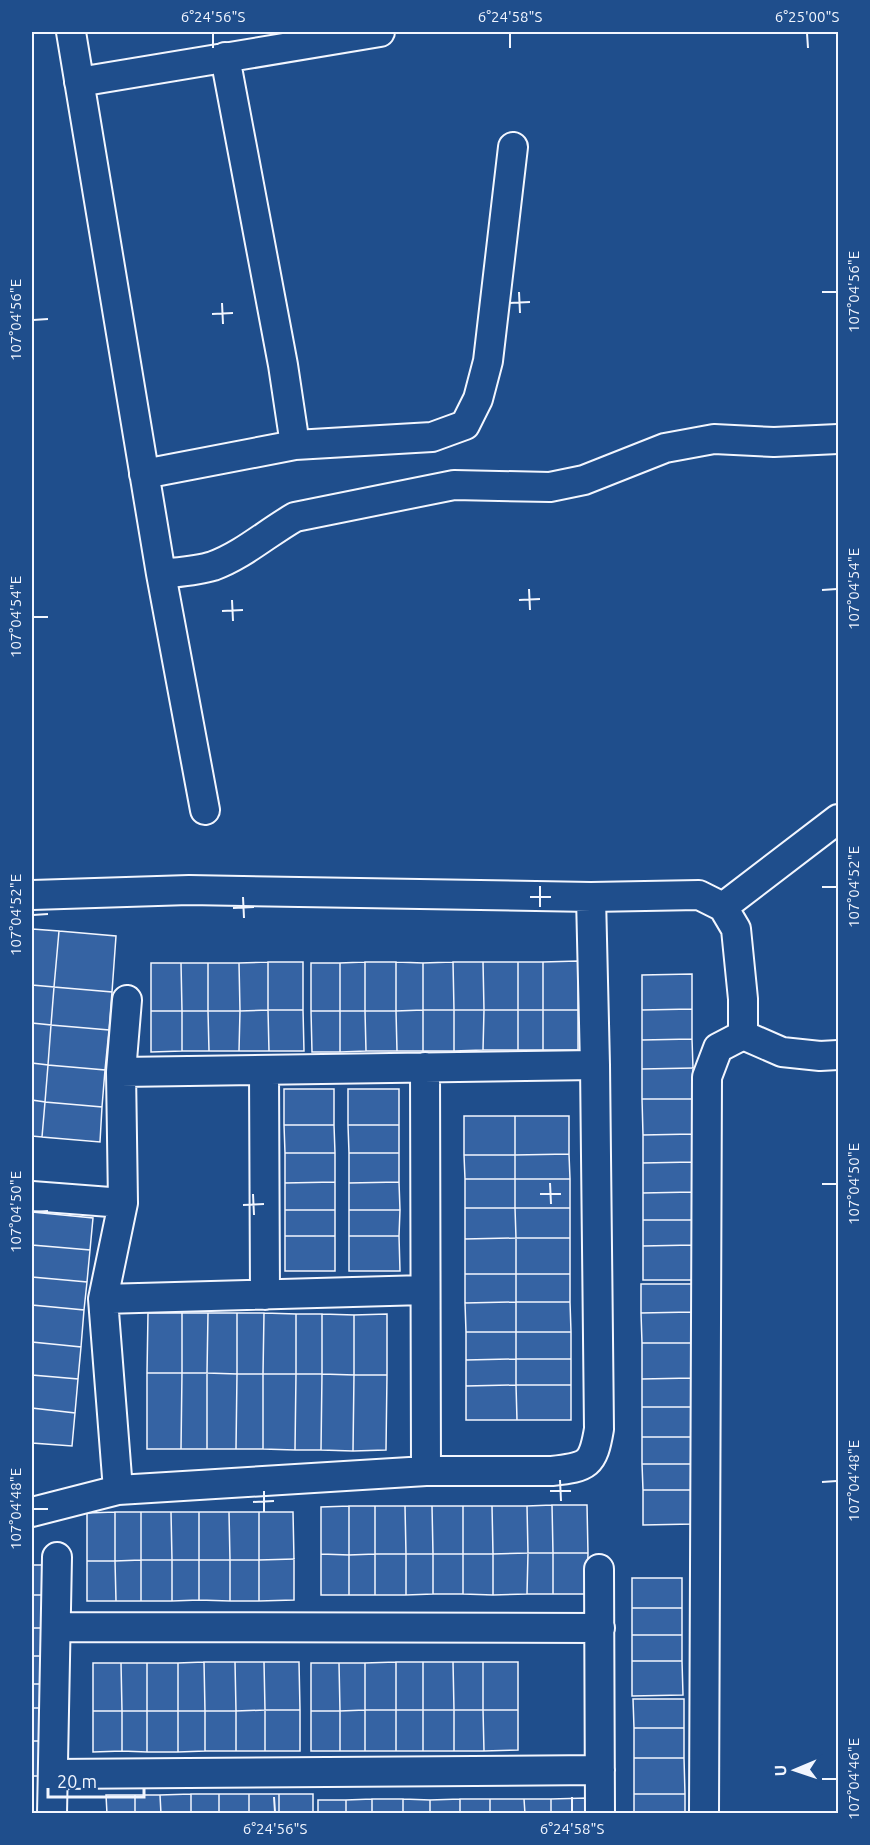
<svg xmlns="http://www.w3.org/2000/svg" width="870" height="1845" viewBox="0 0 870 1845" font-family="Ubuntu,sans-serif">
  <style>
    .building { fill: #3563a3; stroke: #f2f6ff; stroke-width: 1.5 }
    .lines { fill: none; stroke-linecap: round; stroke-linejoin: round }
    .minor-casing { stroke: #f2f6ff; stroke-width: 32 }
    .minor { stroke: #1f4e8c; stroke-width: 28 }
    .ticks { fill: none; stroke: #f2f6ff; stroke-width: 2 }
    .neatline { fill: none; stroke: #f2f6ff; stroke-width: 2 }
    .ticks-label { font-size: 15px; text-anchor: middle; fill: #f2f6ff }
  </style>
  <rect width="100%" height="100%" fill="#1f4e8c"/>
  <path class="building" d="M32,929L59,931L54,987L32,985Z
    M59,931L116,936L112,992L54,987Z
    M578,961V1010H543V962Z
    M268,962H303V1010H268Z
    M268,962V1010L240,1011L239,963Z
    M365,962V1011H340V963Z
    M365,962H396V1011H365Z
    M396,962L423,963V1010L396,1011Z
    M453,962L454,1010H423V963Z
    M453,962H483L484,1010H454Z
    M483,962H518V1010H484Z
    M518,962H543V1010H518Z
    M151,963H181L182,1011H151Z
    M181,963H208V1011H182Z
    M208,963H239L240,1011H208Z
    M311,963H340V1011H311Z
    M692,974V1009L642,1010V975Z
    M32,985L54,987L51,1025L32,1023Z
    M54,987L112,992L109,1030L51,1025Z
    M692,1009V1039L642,1040V1010Z
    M268,1010H303L304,1051H269Z
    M268,1010L269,1051H239L240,1011Z
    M423,1010H454V1051H423Z
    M423,1010V1051H397L396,1011Z
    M454,1010H484L483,1050L454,1051Z
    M484,1010H518V1050H483Z
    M518,1010H543V1050H518Z
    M543,1010H578V1050H543Z
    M151,1011H182V1051L151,1052Z
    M182,1011H208L209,1051H182Z
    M208,1011H240L239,1051H209Z
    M311,1011H340V1052H312Z
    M340,1011H365L366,1051L340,1052Z
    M365,1011H396L397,1051H366Z
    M32,1023L51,1025L48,1065L32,1063Z
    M51,1025L109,1030L105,1070L48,1065Z
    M692,1039L693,1068L642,1069V1040Z
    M32,1063L48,1065L45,1102L32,1100Z
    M48,1065L105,1070L102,1107L45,1102Z
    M693,1068V1099H642V1069Z
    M284,1089H334V1125H284Z
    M348,1089H399V1125H348Z
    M642,1099H693V1134L643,1135Z
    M32,1100L45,1102L42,1137L32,1136Z
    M45,1102L102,1107L100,1142L42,1137Z
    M464,1116H515V1155H464Z
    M515,1116H569V1154L515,1155Z
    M284,1125H334L335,1153H285Z
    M348,1125H399V1153H349Z
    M693,1134V1162L643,1163V1135Z
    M285,1153H335V1182L285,1183Z
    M349,1153H399V1182L349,1183Z
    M569,1154L570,1179H515V1155Z
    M464,1155H515V1179H465Z
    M693,1162V1192L643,1193V1163Z
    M465,1179H515V1208H465Z
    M515,1179H570V1208H515Z
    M335,1182V1210H285V1183Z
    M399,1182L400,1210H349V1183Z
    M693,1192L694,1220H643V1193Z
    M465,1208H515L516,1238L465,1239Z
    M515,1208H570V1238H516Z
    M285,1210H335V1236H285Z
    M349,1210H400L399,1236H349Z
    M32,1212L93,1218L90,1250L32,1245Z
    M643,1220H694L693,1245L643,1246Z
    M285,1236H335V1271H285Z
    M349,1236H399L400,1271H349Z
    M516,1238H570V1274H516Z
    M516,1238V1274H465V1239Z
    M32,1245L90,1250L87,1282L32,1277Z
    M693,1245L694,1280H643V1246Z
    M465,1274H516V1302L465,1303Z
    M516,1274H570V1302H516Z
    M32,1277L87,1282L84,1310L32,1305Z
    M641,1284H692V1312L641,1313Z
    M516,1302H570L571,1332H516Z
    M516,1302V1332H466L465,1303Z
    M32,1305L84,1310L81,1347L32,1342Z
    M692,1312V1343H642L641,1313Z
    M148,1313H182V1373H147Z
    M182,1313H208L207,1373H182Z
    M208,1313H237V1374L207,1373Z
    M237,1313H264L263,1374H237Z
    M264,1313L296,1314V1374H263Z
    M296,1314H322V1374H296Z
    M322,1314L354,1315V1375L322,1374Z
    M387,1314V1375H354V1315Z
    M466,1332H516V1359L466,1360Z
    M516,1332H571V1359H516Z
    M32,1342L81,1347L78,1379L32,1375Z
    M642,1343H692V1378L642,1379Z
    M516,1359H571V1385H516Z
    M516,1359V1385L466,1386V1360Z
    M147,1373H182L181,1449H147Z
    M182,1373H207V1449H181Z
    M207,1373L237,1374L236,1449H207Z
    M237,1374H263V1449H236Z
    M263,1374H296L295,1450L263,1449Z
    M296,1374H322L321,1450H295Z
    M322,1374L354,1375L353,1451L321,1450Z
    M32,1375L78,1379L75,1413L32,1408Z
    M354,1375H387L386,1450L353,1451Z
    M692,1378V1407H642V1379Z
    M516,1385H571V1420H517Z
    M516,1385L517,1420H466V1386Z
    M642,1407H692L693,1437H642Z
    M32,1408L75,1413L72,1446L32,1443Z
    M642,1437H693V1464H642Z
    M642,1464H693V1490H643Z
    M643,1490H693V1524L643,1525Z
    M552,1505H587L588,1553H553Z
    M552,1505L553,1553H528L527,1506Z
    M349,1506H375V1554L349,1555Z
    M349,1506V1555L321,1554V1507Z
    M375,1506H405L406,1554H375Z
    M405,1506H432L433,1554H406Z
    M432,1506H463V1554H433Z
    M463,1506H492L493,1554H463Z
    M492,1506H527L528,1553L493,1554Z
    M115,1512H141V1560L115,1561Z
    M115,1512V1561H87V1513Z
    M141,1512H171L172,1560H141Z
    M171,1512H199V1560H172Z
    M199,1512H229L230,1560H199Z
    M229,1512H259V1560H230Z
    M259,1512H293L294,1559L259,1560Z
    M528,1553H553V1594H527Z
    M528,1553L527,1594L493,1595V1554Z
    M553,1553H588L587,1594H553Z
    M321,1554L349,1555V1595H321Z
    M375,1554H406V1595H375Z
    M375,1554V1595H349V1555Z
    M406,1554H433V1594L406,1595Z
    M433,1554H463V1594H433Z
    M463,1554H493V1595L463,1594Z
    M294,1559V1600L259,1601V1560Z
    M141,1560H172V1601H141Z
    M141,1560V1601H116L115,1561Z
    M172,1560H199V1600L172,1601Z
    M199,1560H230V1601L199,1600Z
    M230,1560H259V1601H230Z
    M87,1561H115L116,1601H87Z
    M32,1565H43V1595H32Z
    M632,1578H682V1608H632Z
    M32,1595H43V1628H32Z
    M632,1608H682V1635H632Z
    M32,1628H43V1656H32Z
    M632,1635H682V1661H632Z
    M32,1656H43V1684H32Z
    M632,1661H682L683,1695L632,1696Z
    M204,1662H235L236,1711H205Z
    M204,1662L205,1711H178V1663Z
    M235,1662H264L265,1710L236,1711Z
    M264,1662H299L300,1710H265Z
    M396,1662H423V1710H396Z
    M396,1662V1710H365V1663Z
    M423,1662H453L454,1710H423Z
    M453,1662H483V1710H454Z
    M483,1662H518V1710H483Z
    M93,1663H121L122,1711H93Z
    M121,1663H147V1711H122Z
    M147,1663H178V1711H147Z
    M311,1663H339L340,1711H311Z
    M339,1663H365V1710L340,1711Z
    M32,1684H43V1708H32Z
    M633,1699H684V1728H634Z
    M32,1708H43L42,1741H32Z
    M265,1710H300V1751H265Z
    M265,1710V1751H236V1711Z
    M365,1710H396V1751H365Z
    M365,1710V1751H340V1711Z
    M396,1710H423V1751H396Z
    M423,1710H454V1751H423Z
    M454,1710H483L484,1751H454Z
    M483,1710H518V1750L484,1751Z
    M93,1711H122V1751L93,1752Z
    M122,1711H147V1752L122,1751Z
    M147,1711H178V1752H147Z
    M178,1711H205V1751L178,1752Z
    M205,1711H236V1751H205Z
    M311,1711H340V1751H311Z
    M634,1728H684V1758H634Z
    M32,1741H42L43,1776H32Z
    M634,1758H684L685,1794H634Z
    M191,1794H219V1814H191Z
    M191,1794V1814H161L160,1795Z
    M219,1794H249V1814H219Z
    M249,1794H279V1814H249Z
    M279,1794H313V1814H279Z
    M634,1794H685V1814H634Z
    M106,1795H135V1814H107Z
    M135,1795H160L161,1814H135Z
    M587,1798V1814H551V1799Z
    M372,1799V1814H346V1800Z
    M372,1799H403V1814H372Z
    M403,1799L430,1800V1814H403Z
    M460,1799V1814H430V1800Z
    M460,1799H490V1814H460Z
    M490,1799H524L525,1814H490Z
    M524,1799H551V1814H525Z
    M318,1800H346V1814H318Z"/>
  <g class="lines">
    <g class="minor-casing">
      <path id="minor" d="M71,32L161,574L205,810
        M79,82L380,32
        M295,445L432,437L465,425L478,399L488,361L513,147
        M144,474L295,445L283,365L225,57
        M161,574C178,572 197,571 213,566C243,555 267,533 295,517L454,485L550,487L584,480L665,448L714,439L774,442L838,439
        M32,895L189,890L591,897L699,895L723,907L838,819
        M743,1035L782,1052L820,1056L838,1055
        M425,1067L426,1471
        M264,1070L265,1295
        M121,1072L595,1065
        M32,1196L123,1203
        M103,1299L425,1290
        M118,1490L103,1299L123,1203L121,1072L127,1000
        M32,1512L118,1490L426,1471H552C588,1467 593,1465 599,1429L595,1065L591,897
        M599,1569L600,1814
        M56,1627L600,1628
        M53,1774L600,1770
        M52,1814L57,1557
        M704,1814L707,1077L718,1048L743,1035V999L736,929L723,907"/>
    </g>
    <use href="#minor" class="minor"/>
  </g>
  <path class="ticks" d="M213,33V48M510,33V48M807,33L808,48M519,292L520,313M822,292H837M222,303L223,324M509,303L530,302M212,314L233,313M33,320L48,319M529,589L530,610M822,590L837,589M232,600L233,621M519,600L540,599M222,611L243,610M33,617H48M540,886V907M822,887H837M243,897L244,918M530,897H551M233,908L254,907M33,915L48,914M550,1183L551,1204M822,1184H837M253,1194L254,1215M540,1194H561M243,1205L264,1204M33,1212L48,1211M560,1480L561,1501M822,1482L837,1481M264,1491V1512M550,1491H571M253,1502L274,1501M33,1509H48M822,1779H837M274,1797L275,1812M572,1797V1812"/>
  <rect width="870" height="1845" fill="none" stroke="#1f4e8c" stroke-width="66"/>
  <g transform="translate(795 1770) rotate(268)" stroke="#1f4e8c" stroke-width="4.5" paint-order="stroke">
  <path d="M0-4.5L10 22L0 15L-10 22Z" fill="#f2f6ff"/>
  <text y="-9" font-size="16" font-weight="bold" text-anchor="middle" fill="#f2f6ff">U</text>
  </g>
  <path d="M48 1788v9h96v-9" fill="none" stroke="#f2f6ff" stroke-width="3"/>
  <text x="57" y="1788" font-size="18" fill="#f2f6ff" stroke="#1f4e8c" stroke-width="4.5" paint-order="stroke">20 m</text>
  <rect x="33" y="33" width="804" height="1779" class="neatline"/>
  <g class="ticks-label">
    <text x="213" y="22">6°24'56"S</text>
    <text x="510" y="22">6°24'58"S</text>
    <text x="807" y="22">6°25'00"S</text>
    <text transform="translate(854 292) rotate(-90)" y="5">107°04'56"E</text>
    <text transform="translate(16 320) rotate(-90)" y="5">107°04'56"E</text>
    <text transform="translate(854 589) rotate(-90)" y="5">107°04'54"E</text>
    <text transform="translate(16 617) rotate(-90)" y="5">107°04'54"E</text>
    <text transform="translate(854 887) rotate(-90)" y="5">107°04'52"E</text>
    <text transform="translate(16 915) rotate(-90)" y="5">107°04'52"E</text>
    <text transform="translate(854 1184) rotate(-90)" y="5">107°04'50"E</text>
    <text transform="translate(16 1212) rotate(-90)" y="5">107°04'50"E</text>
    <text transform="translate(854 1481) rotate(-90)" y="5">107°04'48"E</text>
    <text transform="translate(16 1509) rotate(-90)" y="5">107°04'48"E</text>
    <text transform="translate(854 1779) rotate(-90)" y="5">107°04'46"E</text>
    <text x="275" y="1834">6°24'56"S</text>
    <text x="572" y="1834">6°24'58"S</text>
  </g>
</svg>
